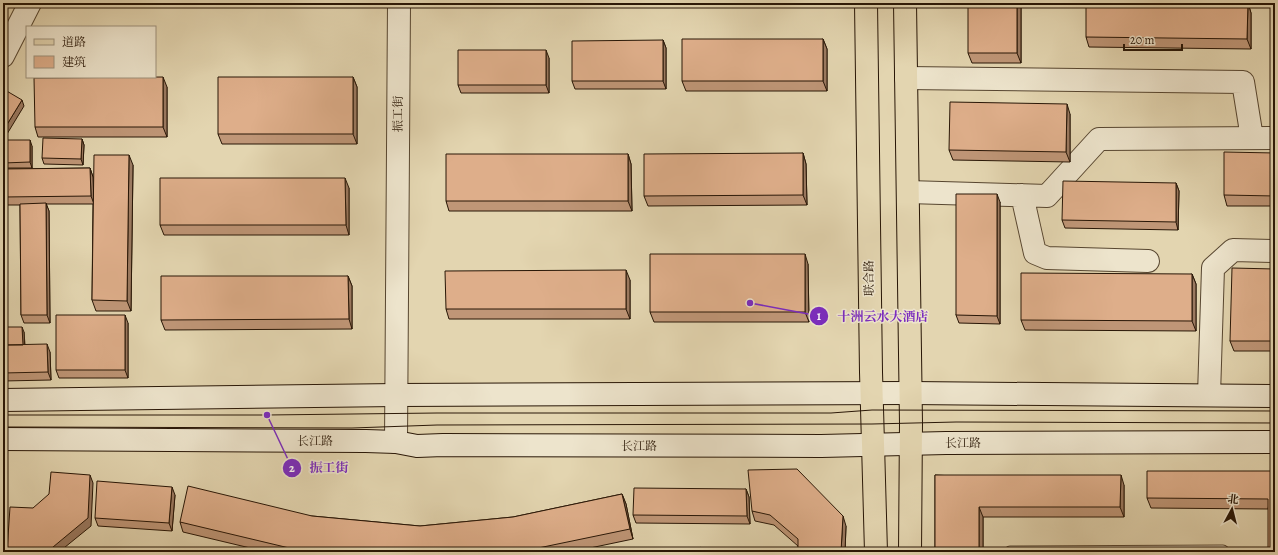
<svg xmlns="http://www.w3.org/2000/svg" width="1278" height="555" viewBox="0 0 1278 555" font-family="Alegreya,'Noto Serif SC',serif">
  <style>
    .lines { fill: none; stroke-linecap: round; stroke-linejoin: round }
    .lane-casing { stroke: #574630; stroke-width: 13 }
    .street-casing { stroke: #574630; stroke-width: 24 }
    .secondary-casing { stroke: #281606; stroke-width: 24 }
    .primary-casing { stroke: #281606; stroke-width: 24 }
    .lane { stroke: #ede4cc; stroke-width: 11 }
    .street { stroke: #ede4cc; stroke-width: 22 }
    .secondary { stroke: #ede4cc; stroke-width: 22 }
    .primary { stroke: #e3d5b0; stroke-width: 22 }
    .tram { stroke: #281606; stroke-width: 1 }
    .wall { fill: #bf9677; stroke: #281606 }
    .shaded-wall { fill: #9b7a61; stroke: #281606 }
    .building { fill: #deae8a; stroke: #281606 }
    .labels { text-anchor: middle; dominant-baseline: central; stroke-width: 3; stroke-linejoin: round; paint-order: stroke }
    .street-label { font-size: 12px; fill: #281606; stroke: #ede4cc }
    .leader { fill: none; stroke: #7b2cbf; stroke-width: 1.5 }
    .callout-dot { fill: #7b2cbf; stroke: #ede4cc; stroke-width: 1.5 }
    .mark-label { font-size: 12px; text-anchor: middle; font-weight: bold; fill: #fff }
    .callout-label { font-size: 13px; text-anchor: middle; font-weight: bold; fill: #7b2cbf; stroke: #ede4cc; stroke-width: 3; stroke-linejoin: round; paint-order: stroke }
  </style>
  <rect width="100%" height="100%" fill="#e3d5b0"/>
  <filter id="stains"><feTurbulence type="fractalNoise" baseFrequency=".005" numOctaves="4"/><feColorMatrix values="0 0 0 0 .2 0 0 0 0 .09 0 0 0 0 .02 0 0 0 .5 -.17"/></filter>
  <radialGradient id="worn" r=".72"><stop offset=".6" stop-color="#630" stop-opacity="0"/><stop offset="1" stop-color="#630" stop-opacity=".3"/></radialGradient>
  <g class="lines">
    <g class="lane-casing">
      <path id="lane" d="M1010,552L1223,551"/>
    </g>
    <g class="street-casing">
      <path id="street" d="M3,56L30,3
        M906,78L1243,82L1252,138
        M908,192L1047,196L1099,139L1275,138
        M1022,195L1035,253L1047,258L1148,261
        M1209,395L1213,268L1233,250L1275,251
        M396,442L399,3"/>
    </g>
    <g class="secondary-casing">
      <path id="secondary" d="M3,400L397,395L910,393L1275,396
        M3,439L366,441L396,442L417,446L443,445L821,446L946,443L1275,442"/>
    </g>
    <g class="primary-casing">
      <path id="primary" d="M866,3L871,372L876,552
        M905,3L911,423L910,552"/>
    </g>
    <use href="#lane" class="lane"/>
    <use href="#street" class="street"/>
    <use href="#secondary" class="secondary"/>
    <use href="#primary" class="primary"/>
    <path class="tram" d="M3,415H267L437,413H831L872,410L1275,411
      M3,427L352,428L437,425L872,424L956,422L1275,423"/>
  </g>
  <path class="wall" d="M1021,3V63H972L968,53Z
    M1248,3L1251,13V49L1089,47L1086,37Z
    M823,39L827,49V91H686L682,81Z
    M663,40L666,48V89H575L572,81Z
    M549,58V93H461L458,85Z
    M353,77L357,87V144H222L218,134Z
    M167,87V137H38L35,127Z
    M1070,114V162L953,160L949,150Z
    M82,139L84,145L83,165L44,164L42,158Z
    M3,140L32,146V168H3Z
    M803,153L806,164L807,205L648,206L644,196Z
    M1275,153V206H1227L1224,195Z
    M628,154L631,164L632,211H449L446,201Z
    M133,165L131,311H96L92,300L93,204H46L49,211L50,323H24L21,315L20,205H3V169L90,168L93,177V196Z
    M1176,183L1179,191L1178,230L1065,228L1062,220Z
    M349,188V235H164L160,225Z
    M1000,202V324L959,323L956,315Z
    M808,264L809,322H654L650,312Z
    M1275,269V351H1234L1230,341Z
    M1192,274L1196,284V331L1025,330L1021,320Z
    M348,276L352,286V329L165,330L161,320Z
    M630,280V319H449L446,309Z
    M128,323V378H59L56,370Z
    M3,327L24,332L25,345L50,352L51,380L3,381Z
    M1275,471L1268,509L1151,508L1147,498Z
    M935,475L1124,485V517H983V552H935Z
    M746,489L749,497L750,524L636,523L633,515Z
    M622,494L626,504L633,539L571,552H267L183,532L180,522L312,516L420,526L513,517Z
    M175,495L172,531L98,526L95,518Z
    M752,511L846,526L845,552H798V546L774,525L755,521Z"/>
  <path class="shaded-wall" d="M1017,3H1021V63L1017,53Z
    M1248,3L1251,13V49L1247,39Z
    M823,39L827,49V91L823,81Z
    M663,40L666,48V89L663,81Z
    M546,50L549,58V93L546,85Z
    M163,77L167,87V137L163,127Z
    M353,77L357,87V144L353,134Z
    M22,100L24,106L4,139L3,136V131Z
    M1067,104L1070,114V162L1066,152Z
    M82,139L84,145L83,165L81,159Z
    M30,140L32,146V168L30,162Z
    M803,153L806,164L807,205L803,195Z
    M628,154L631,164L632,211L628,201Z
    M129,155L133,165L131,311L127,301Z
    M90,168L93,177L94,204L91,196Z
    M345,178L349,188V235L346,225Z
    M1176,183L1179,191L1178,230L1176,222Z
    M997,194L1000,202V324L997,316Z
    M46,203L49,211L50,323L47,315Z
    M805,254L808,264L809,322L805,312Z
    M626,270L630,280V319L626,309Z
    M1192,274L1196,284V331L1192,321Z
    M348,276L352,286V329L349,319Z
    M125,315L128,323V378L125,370Z
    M22,327L24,332L25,353L23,347Z
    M47,344L50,352L51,380L48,372Z
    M90,475L93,483L91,526L59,552H47Z
    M1121,475L1124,485V517L1120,507Z
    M172,487L175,495L172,531L169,523Z
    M746,489L749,497L750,524L747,516Z
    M622,494L626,504L633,539L630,529Z
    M979,507L983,517V552H979Z
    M843,516L846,526L845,552H841Z"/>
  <path class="building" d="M968,3H1017V53H968Z
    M1086,3H1248L1247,39L1086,37Z
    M682,39H823V81H682Z
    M663,40V81H572V41Z
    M458,50H546V85H458Z
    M163,77V127H35L34,78Z
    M218,77H353V134H218Z
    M5,90L22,100L3,131V92Z
    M950,102L1067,104L1066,152L949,150Z
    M43,138L82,139L81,159L42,158Z
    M3,140H30V162L3,163Z
    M1224,152L1275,153V196L1224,195Z
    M803,153V195L644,196V154Z
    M446,154H628V201H446Z
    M94,155H129L127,301L92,300Z
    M90,168L91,196L3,197V169Z
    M160,178H345L346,225H160Z
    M1063,181L1176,183V222L1062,220Z
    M956,194H997V316L956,315Z
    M46,203L47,315H21L20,204Z
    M650,254H805V312H650Z
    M1232,268L1275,269V341H1230Z
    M626,270V309H446L445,271Z
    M1021,273L1192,274V321L1021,320Z
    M161,276H348L349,319L161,320Z
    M56,315H125V370H56Z
    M3,327H22L23,345H3Z
    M47,344L48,372L3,373V345Z
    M797,469L843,516L841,552H798V539L770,515L752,511L748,470Z
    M1147,471H1275V552H1268V499L1147,498Z
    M51,472L90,475L88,518L47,552H7L10,507L33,508L49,494Z
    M935,475H1121L1120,507H979V552H935Z
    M97,481L172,487L169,523L95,518Z
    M188,486L312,516L420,526L513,517L622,494L630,529L519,552H306L180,522Z
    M634,488L746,489L747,516L633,515Z
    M701,547L705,552H695Z"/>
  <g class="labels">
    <g class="street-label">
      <text transform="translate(398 114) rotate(-90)">振工街</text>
      <text transform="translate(869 278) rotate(-91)">联合路</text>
      <text x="315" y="441">长江路</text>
      <text x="963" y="443">长江路</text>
      <text x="639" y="446">长江路</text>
    </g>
  </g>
  <path class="leader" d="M750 303L819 316M267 415L292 468"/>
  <g class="callout-dot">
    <circle cx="750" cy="303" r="4"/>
    <circle cx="267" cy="415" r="4"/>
    <circle cx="819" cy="316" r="10"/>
    <circle cx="292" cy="468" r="10"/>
  </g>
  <g class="mark-label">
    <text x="819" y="320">1</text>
    <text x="292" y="472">2</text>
  </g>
  <g class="callout-label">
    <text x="883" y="321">十洲云水大酒店</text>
    <text x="329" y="472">振工街</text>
  </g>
  <rect width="1278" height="555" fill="none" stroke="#e3d5b0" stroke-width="16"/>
  <rect x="4" y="4" width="1270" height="547" fill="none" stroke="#281606" stroke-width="2"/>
  <rect x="8" y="8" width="1262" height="539" fill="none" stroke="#281606"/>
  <rect x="26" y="26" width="130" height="52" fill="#ede4cc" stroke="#9e927d"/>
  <rect x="34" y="39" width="20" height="6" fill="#e3d5b0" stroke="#9e927d"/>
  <text x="62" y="46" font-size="12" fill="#281606">道路</text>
  <rect x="34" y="56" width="20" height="12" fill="#deae8a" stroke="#9e927d"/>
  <text x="62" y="66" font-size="12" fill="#281606">建筑</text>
  <g transform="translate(1232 509) rotate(7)" stroke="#ede4cc" stroke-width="3" paint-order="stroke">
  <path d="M0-3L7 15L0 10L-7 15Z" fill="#281606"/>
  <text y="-6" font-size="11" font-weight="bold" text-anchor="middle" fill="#281606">北</text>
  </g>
  <path d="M1124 44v6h58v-6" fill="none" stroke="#281606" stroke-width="2"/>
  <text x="1130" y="44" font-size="12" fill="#281606" stroke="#ede4cc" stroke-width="3" paint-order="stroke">20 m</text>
  <rect width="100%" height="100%" filter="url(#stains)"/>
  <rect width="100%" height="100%" fill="url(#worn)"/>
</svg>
